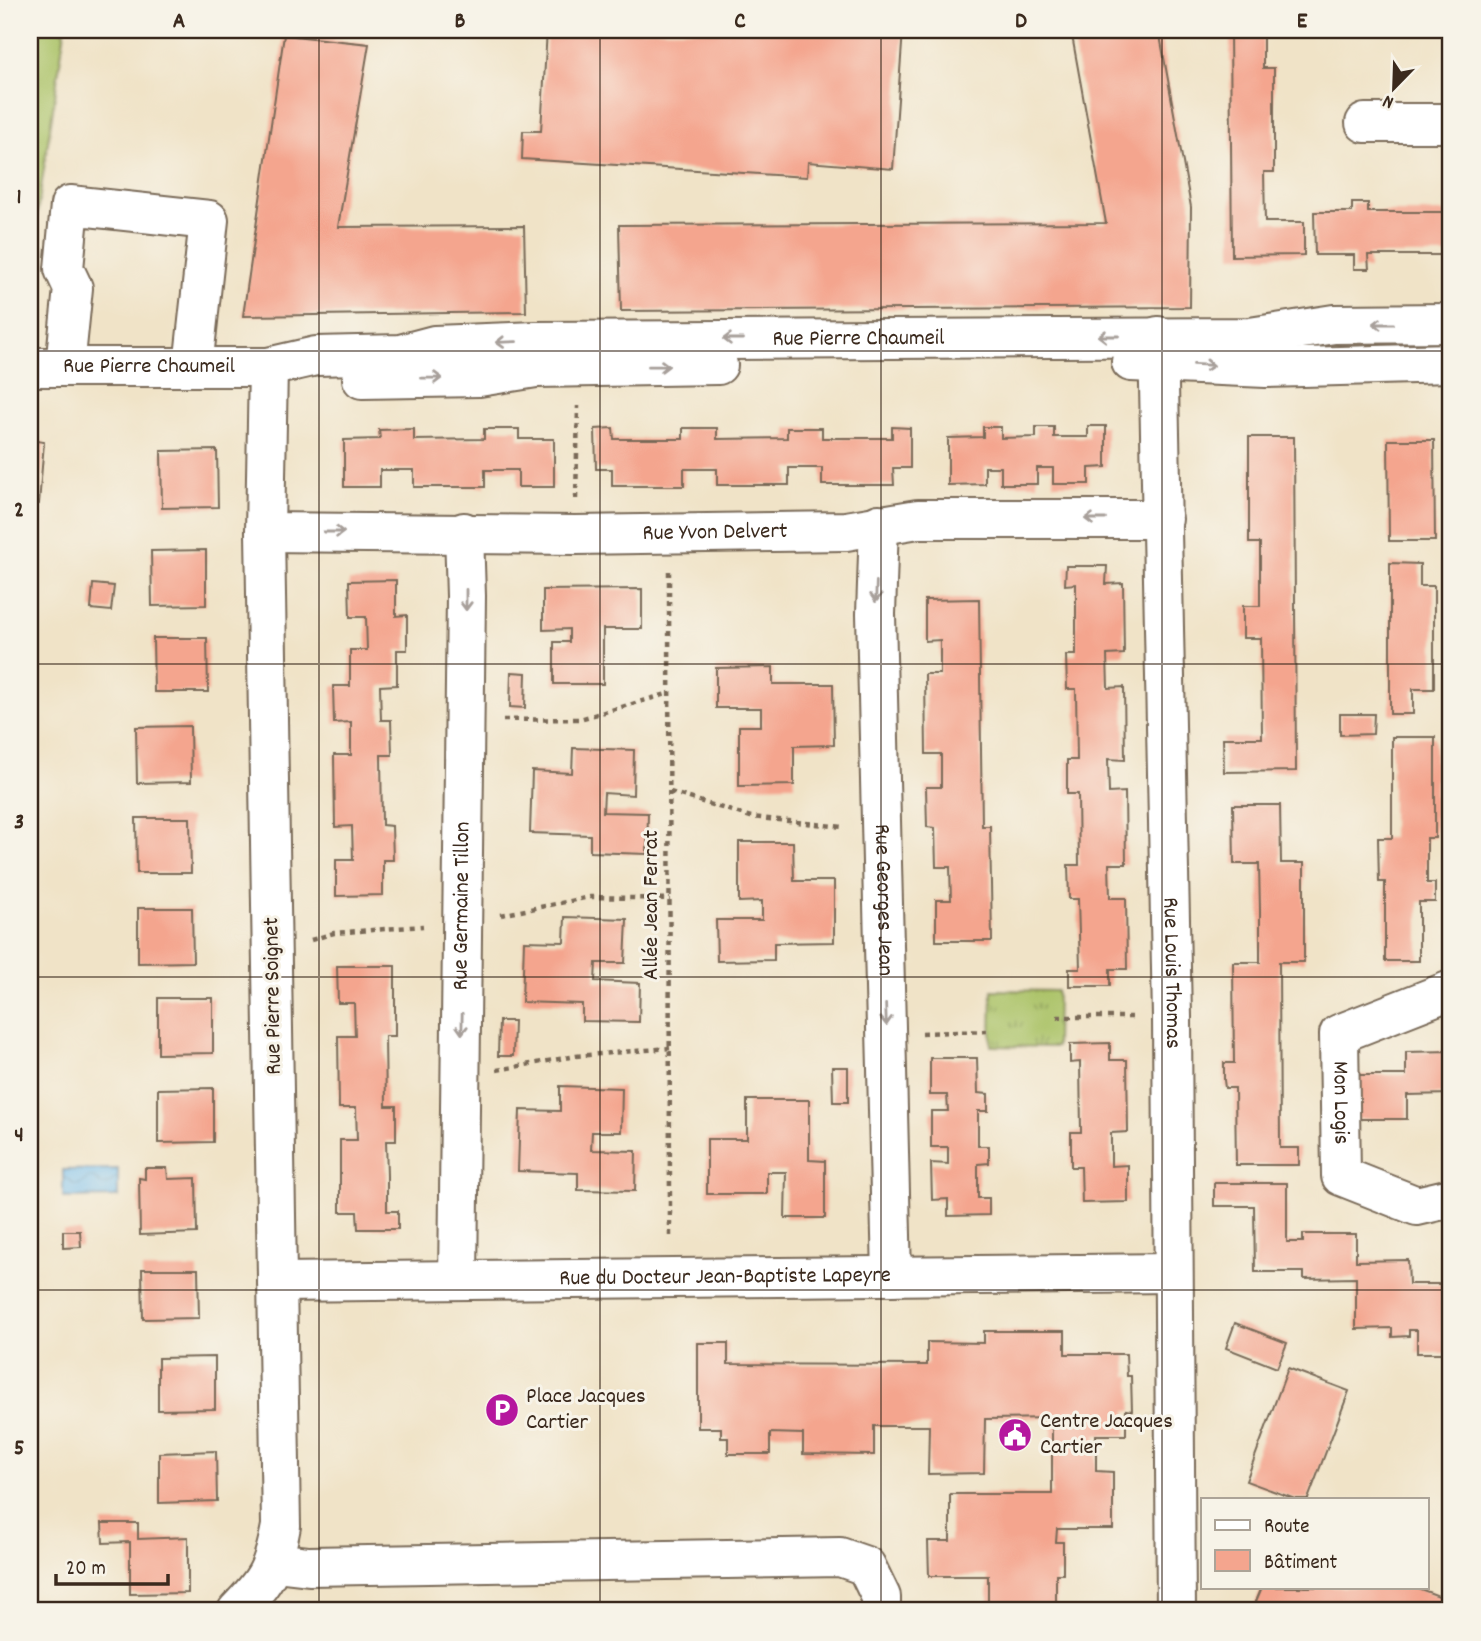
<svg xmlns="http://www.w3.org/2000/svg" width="1481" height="1641" viewBox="0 0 1481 1641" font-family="Dekko,sans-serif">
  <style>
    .park { fill: url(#park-tufts); stroke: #737643; stroke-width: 2 }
    .pitch { fill: #abc368; stroke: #737643; stroke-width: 2 }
    .water { fill: url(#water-waves); stroke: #587486; stroke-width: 2 }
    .building { fill: #f4a58e }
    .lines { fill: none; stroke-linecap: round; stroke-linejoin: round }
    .minor-casing { stroke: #7a6b59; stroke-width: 42 }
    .path { stroke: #7a6b59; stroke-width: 4.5; stroke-dasharray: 5 5; stroke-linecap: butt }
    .minor { stroke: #fff; stroke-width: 38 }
    .oneway { stroke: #a79f9a }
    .grid { fill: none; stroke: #3b2a1e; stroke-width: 2; stroke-opacity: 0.55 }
    .labels { text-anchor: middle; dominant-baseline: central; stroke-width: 6; stroke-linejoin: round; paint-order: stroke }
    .street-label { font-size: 23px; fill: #3b2a1e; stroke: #f7f3e8 }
    .poi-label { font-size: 23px; fill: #3b2a1e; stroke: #f7f3e8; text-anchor: start }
    .neatline { fill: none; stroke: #3b2a1e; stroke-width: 2.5 }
    .grid-label { font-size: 23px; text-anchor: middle; font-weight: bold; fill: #3b2a1e }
  </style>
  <defs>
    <pattern id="park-tufts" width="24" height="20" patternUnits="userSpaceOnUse" patternTransform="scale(1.75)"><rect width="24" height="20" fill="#abc368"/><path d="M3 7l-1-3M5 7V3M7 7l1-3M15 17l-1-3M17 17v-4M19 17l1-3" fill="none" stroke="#8c9f55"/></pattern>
    <pattern id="water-waves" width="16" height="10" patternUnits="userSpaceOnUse" patternTransform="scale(1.75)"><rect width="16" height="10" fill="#75bded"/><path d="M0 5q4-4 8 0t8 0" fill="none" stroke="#619abf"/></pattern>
  </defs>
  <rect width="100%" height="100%" fill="#f7f3e8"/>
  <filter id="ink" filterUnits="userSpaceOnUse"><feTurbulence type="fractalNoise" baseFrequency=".0143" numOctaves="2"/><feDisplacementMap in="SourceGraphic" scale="14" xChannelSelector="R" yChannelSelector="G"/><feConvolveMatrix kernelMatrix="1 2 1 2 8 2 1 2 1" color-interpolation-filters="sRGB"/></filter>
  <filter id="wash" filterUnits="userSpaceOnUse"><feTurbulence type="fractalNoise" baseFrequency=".00686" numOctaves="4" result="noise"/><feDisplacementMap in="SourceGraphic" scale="28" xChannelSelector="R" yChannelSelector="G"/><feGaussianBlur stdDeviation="1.57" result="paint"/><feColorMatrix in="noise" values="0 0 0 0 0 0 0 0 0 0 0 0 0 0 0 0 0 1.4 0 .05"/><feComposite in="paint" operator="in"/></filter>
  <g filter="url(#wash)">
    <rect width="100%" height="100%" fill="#f0e3c7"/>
    <path class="park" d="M992,990L1057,991L1056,1047L991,1046Z"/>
    <path class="pitch" d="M30,30H65L30,260Z"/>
    <path class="water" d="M118,1169V1197L63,1198V1170Z"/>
    <g id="blocks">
      <path class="building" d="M547,30H903L893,169L808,162L807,177L522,159L523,131H541Z
        M1071,30H1159L1191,207L1190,307L621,311L619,225L1106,223Z
        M1230,30H1263V68H1274V172H1264L1265,222H1304V255L1232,256Z
        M284,35L369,44L338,227L524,226L526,312L243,316Z
        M1352,203H1368V212H1451V255H1368L1369,269H1354V255H1315L1314,212H1352Z
        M1088,426H1106V467L1089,468V484H1053V468H1037V484H1001V467H985V484L948,485V438L983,437V427H1001V438L1036,437V427H1054V437H1088Z
        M892,427L910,428V468H893L894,485H822V468H789V485H717V469H684V486H612V469H596L595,429L613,428L614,439H683V428H717V439L787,438V428H822V438H892Z
        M414,429V440L484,439V429H519V439H554V487H518V470H485V487H414V470H380V487H344V440L380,439L379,430Z
        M1249,437H1294L1296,771L1224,772L1223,738H1262L1261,638H1243V606H1260V543H1249Z
        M30,440L44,442L39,504L30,503Z
        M1388,440H1434L1435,541H1389Z
        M217,450L218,507L162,508L161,451Z
        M206,550V605L152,606L151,551Z
        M1390,563L1420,564V586H1434V689H1413V714H1390Z
        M1066,566H1107L1106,584L1123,583L1124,654L1107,655L1108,688L1124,687L1125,760L1108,759L1109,793L1125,792L1126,864H1109L1110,898H1126L1127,969H1110V986H1069V969H1080L1078,899H1069L1068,865H1079L1078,794H1067V760H1077L1076,689H1067L1066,655H1076V584L1065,585Z
        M396,580V616L407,615V650H397V685L380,686L381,720H391L392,755H381L382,825L392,826L393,860H383V895L336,896V860H353L352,826L335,827L334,755H351V722L334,723L333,686H350V650H367L366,617H350L349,581Z
        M93,584L114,586L111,611L91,609Z
        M642,589V629H603V684H554V642H569V629L543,630V590Z
        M979,599L982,826H990L992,941H936V900H951L950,867H936L935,828L927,827L926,787H941V754H926L925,674H940V640L925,641V600Z
        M153,638H207L208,692H154Z
        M773,667V684H833L834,745L794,746V785L739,786V726H761V708H716V668Z
        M511,672L526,673L525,708L510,707Z
        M1340,714H1374L1373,734L1340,735Z
        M190,726L191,782L137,783L136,727Z
        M1392,737H1435V838H1427V883H1435V902H1419V961H1385V882H1379L1378,838H1392Z
        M573,748L634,750L633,795L604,793L603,812L648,813L647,854L590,852V835L530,833L532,771L572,773Z
        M1233,805H1280L1281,863H1304V962H1279L1280,1148H1299V1165H1236L1235,1088H1225L1224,1080V1063H1234L1233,962H1260V911L1259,864H1234Z
        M136,818H190L191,873H137Z
        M739,842H793L794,881H834V942L774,943V960L717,961L716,920H762V901L739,902Z
        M138,908H192L193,962L138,963Z
        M565,917L627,919L625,963H596L595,981L640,983L639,1022L582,1021V1004L522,1002L524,941L564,942Z
        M337,966H395V1036H385L386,1106H396V1141H386L387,1176V1211H398V1229H358L357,1212H340V1140H357L356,1108H339L338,1036H355L354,1003H338Z
        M158,998H213V1053L158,1054Z
        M499,1021H514L513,1056H498Z
        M1110,1043V1060H1127L1128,1132L1111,1133V1166L1128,1165V1202L1082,1203L1081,1167H1071V1132H1081L1080,1062L1070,1063V1044Z
        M1451,1051V1094L1407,1095V1119H1353L1352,1075H1406V1052Z
        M930,1058H977L978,1093L988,1094V1111H978V1146H989V1163L978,1164V1198H989V1215L948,1216V1199L932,1200L931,1163L948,1164V1147H931V1111H948L947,1095H930Z
        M832,1067H848V1102H833Z
        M560,1086L622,1088L621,1132H592L591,1150L636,1151L635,1191L578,1190V1173L518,1171L520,1110L560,1111Z
        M213,1088V1142L158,1143V1089Z
        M747,1100H809V1160L825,1161V1218H785L786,1172H767V1194H707V1139H747Z
        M145,1168H167L168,1179L196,1178L197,1233L140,1235L139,1178L145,1179Z
        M1214,1183H1287V1242H1303V1234H1356V1261L1408,1260L1409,1284H1451V1353H1417V1330H1409V1336L1392,1337V1328L1356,1329V1278L1304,1279V1272H1255L1254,1206H1214Z
        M63,1231H80L81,1247L63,1248Z
        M142,1269H198L199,1318L143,1319Z
        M1235,1323L1287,1343L1277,1368L1226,1348Z
        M984,1331H1065V1354H1126L1127,1376H1131L1132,1411L1126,1410V1435H1096V1471L1113,1472V1529H1057L1056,1542H1063V1574H1056V1607L988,1611V1576H929L928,1541H950V1494H1052V1418L985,1419L984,1473L928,1474L929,1426H874V1455L803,1454V1434L770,1433V1454H728V1438H721V1428H698V1343H728V1364L927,1365V1342L984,1343Z
        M215,1357V1409L158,1410V1358Z
        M1288,1368L1349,1391L1308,1499H1295L1246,1481Z
        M216,1451L217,1501L159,1503V1453Z
        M102,1523H138V1539L188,1537V1593L130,1594V1542L103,1543Z
        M30,1525H34L32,1545L30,1544Z
        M1262,1587H1415L1447,1599L1442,1611H1252Z"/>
    </g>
  </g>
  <g filter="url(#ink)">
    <use href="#blocks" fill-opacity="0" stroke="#7a6b59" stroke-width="2"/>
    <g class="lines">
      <g class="minor-casing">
        <g id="minor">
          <path d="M1365,123H1451"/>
          <path id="s1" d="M1158,336L1172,1017L1176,1611"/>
          <path d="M1131,362L1266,368L1451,363"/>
          <path id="s2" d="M30,367H268L316,356L400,354L434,345L536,341L1250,337L1334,324L1451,323"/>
          <path d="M65,367L73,288L64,269L70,205L209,220L193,367"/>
          <path d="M362,379L479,377L536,368L718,365"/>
          <path id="s3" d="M879,524L876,614L892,1276"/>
          <path id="s4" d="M265,532L576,535L846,531L918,519H1163"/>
          <path id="s5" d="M1451,990L1339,1034L1341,1176L1417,1206L1451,1198"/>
          <path id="s6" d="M458,1280L466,596L464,532"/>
          <path id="s7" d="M277,1282L1172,1273"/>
          <path d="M275,1562L309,1566L840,1557L866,1566L881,1597V1611"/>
          <path d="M237,1611C267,1580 273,1569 281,1526L265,532L268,367"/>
        </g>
      </g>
      <path class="path" d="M576,499L578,406
        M669,571L670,1241
        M503,720L580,719L670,693
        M670,792L751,817L843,827
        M501,915L590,897L670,899
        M311,940L334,933L423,926
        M1057,1017H1136
        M922,1033L991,1031
        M497,1070L576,1056L670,1048"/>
      <use href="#minor" class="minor"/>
    </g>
    <defs><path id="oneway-shaft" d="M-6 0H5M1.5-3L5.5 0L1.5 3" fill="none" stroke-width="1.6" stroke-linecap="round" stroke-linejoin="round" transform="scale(1.75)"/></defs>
    <g class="oneway">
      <use href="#oneway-shaft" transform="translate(1383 324) rotate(180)"/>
      <use href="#oneway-shaft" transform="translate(1108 336) rotate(-180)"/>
      <use href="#oneway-shaft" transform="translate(733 339) rotate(180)"/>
      <use href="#oneway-shaft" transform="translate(506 342) rotate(178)"/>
      <use href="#oneway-shaft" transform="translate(1204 365) rotate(3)"/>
      <use href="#oneway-shaft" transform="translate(659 366) rotate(-1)"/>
      <use href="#oneway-shaft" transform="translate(432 378) rotate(-1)"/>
      <use href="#oneway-shaft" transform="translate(1095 519) rotate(-180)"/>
      <use href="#oneway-shaft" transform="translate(334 532)"/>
      <use href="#oneway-shaft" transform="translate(876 592) rotate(92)"/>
      <use href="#oneway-shaft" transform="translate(466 600) rotate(90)"/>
      <use href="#oneway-shaft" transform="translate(886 1015) rotate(88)"/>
      <use href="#oneway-shaft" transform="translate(462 1024) rotate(91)"/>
    </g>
  </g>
  <path class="grid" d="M319,30V1611M600,30V1611M881,30V1611M1162,30V1611M30,351H1451M30,664H1451M30,977H1451M30,1290H1451"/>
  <defs>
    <g id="parking-disc" transform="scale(1.75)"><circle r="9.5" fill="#b5179e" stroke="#f7f3e8"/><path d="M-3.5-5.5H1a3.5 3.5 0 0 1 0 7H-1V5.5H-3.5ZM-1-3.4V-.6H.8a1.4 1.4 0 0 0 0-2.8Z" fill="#fff"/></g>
    <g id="civic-disc" transform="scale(1.75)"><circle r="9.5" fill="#b5179e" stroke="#f7f3e8"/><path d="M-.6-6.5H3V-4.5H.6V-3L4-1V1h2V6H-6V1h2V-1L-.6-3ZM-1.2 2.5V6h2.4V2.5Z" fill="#fff"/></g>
  </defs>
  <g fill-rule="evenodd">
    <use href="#parking-disc" x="502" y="1410"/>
    <use href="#civic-disc" x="1015" y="1435"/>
  </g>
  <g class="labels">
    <g class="street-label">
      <text stroke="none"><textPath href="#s2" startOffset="831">Rue Pierre Chaumeil</textPath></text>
      <text stroke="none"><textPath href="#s2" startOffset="119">Rue Pierre Chaumeil</textPath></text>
      <text stroke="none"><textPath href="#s4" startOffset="450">Rue Yvon Delvert</textPath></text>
      <text stroke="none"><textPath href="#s3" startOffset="376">Rue Georges Jean</textPath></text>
      <text transform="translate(652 905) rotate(-90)">Allée Jean Ferrat</text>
      <text stroke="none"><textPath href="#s6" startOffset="374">Rue Germaine Tillon</textPath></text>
      <text stroke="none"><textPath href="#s1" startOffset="637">Rue Louis Thomas</textPath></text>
      <text transform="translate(274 996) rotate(-91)">Rue Pierre Soignet</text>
      <text stroke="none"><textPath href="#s5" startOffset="189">Mon Logis</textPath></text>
      <text stroke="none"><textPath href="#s7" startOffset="448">Rue du Docteur Jean-Baptiste Lapeyre</textPath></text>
    </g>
    <g class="poi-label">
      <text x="526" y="1397">Place Jacques<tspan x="526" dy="26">Cartier</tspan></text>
      <text x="1040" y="1422">Centre Jacques<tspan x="1040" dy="26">Cartier</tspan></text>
    </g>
  </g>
  <rect width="1481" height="1641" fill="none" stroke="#f7f3e8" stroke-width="77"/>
  <rect x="1201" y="1498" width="228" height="91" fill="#f7f3e8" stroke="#aca397" stroke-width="2"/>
  <rect x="1215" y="1520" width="35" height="10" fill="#ffffff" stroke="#aca397" stroke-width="2"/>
  <text x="1264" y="1532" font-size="21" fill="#3b2a1e">Route</text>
  <rect x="1215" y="1550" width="35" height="21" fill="#f4a58e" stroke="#aca397" stroke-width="2"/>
  <text x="1264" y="1568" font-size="21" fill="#3b2a1e">Bâtiment</text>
  <g transform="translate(1394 88) rotate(203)" stroke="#f7f3e8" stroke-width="5" paint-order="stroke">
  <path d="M0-5L12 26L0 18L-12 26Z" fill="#3b2a1e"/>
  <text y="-10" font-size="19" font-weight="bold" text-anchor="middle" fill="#3b2a1e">N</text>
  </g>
  <path d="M56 1574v10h112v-10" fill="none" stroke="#3b2a1e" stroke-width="3.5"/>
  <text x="66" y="1574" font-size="21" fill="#3b2a1e" stroke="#f7f3e8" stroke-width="5" paint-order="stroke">20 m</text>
  <rect x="38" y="38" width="1404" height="1564" class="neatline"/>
  <g class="grid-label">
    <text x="179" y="27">A</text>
    <text x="460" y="27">B</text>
    <text x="740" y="27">C</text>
    <text x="1021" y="27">D</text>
    <text x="1302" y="27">E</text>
    <text x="19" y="203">1</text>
    <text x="19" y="516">2</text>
    <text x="19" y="828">3</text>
    <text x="19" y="1141">4</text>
    <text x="19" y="1454">5</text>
  </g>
</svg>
